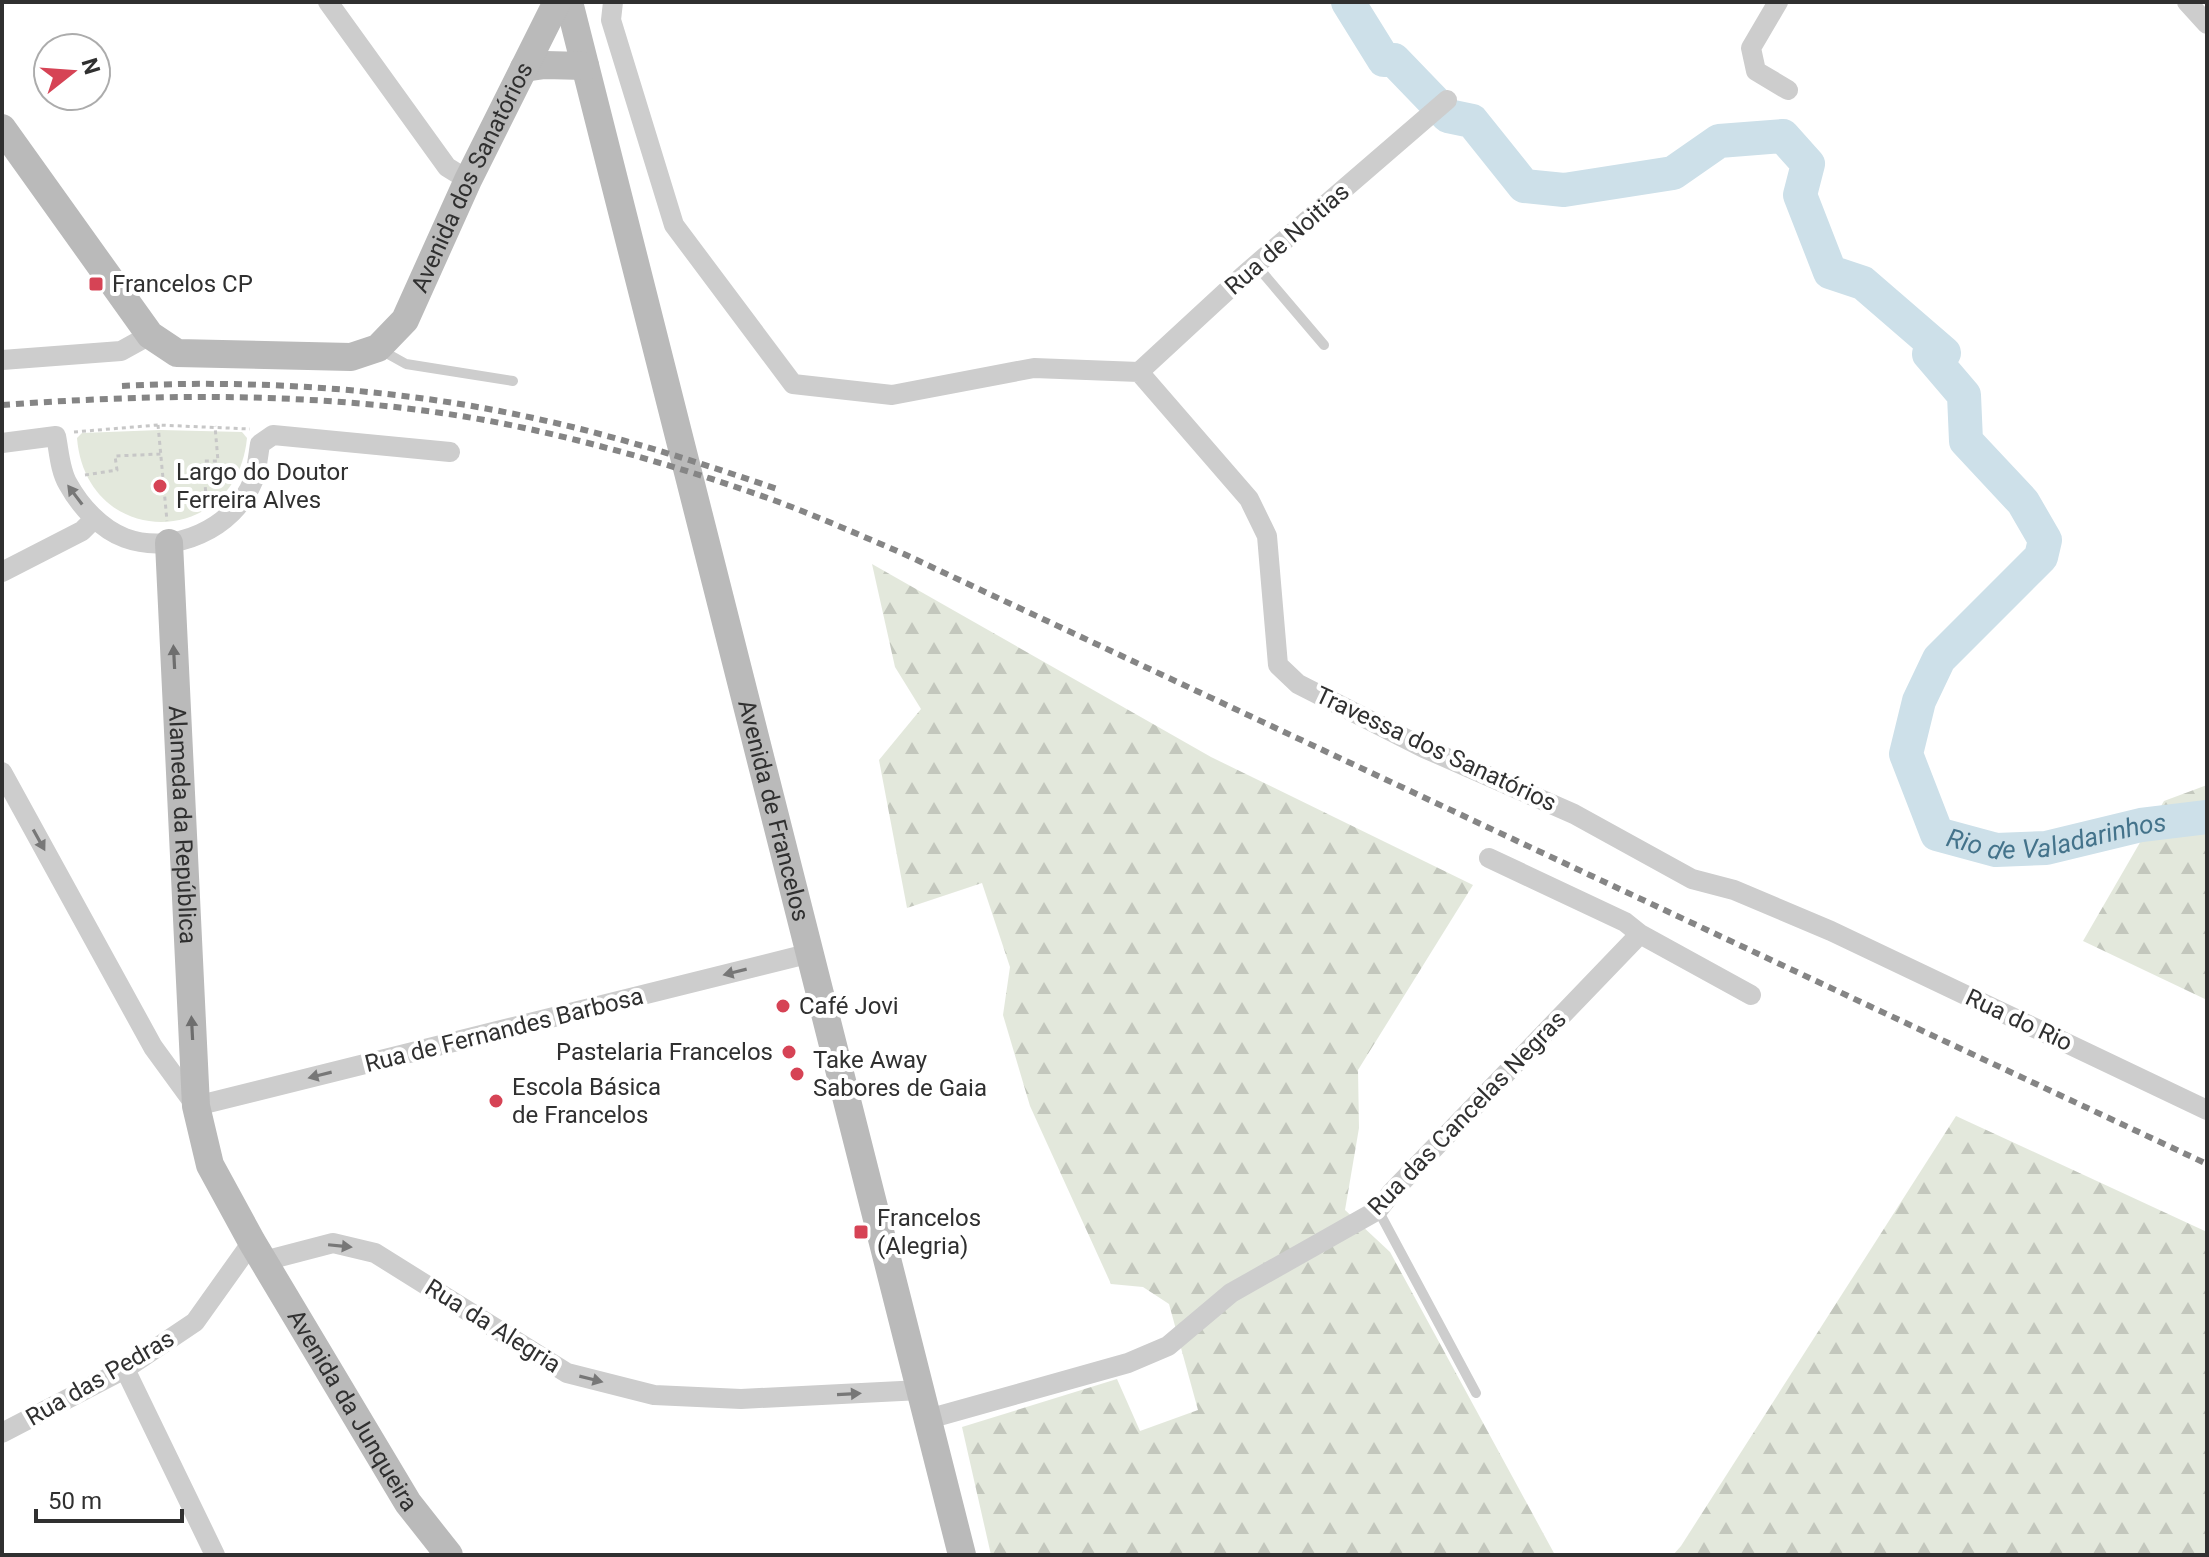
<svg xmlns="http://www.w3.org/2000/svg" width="2209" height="1557" viewBox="0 0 2209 1557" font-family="Roboto,sans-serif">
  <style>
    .forest { fill: url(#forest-firs) }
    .garden { fill: #e3e8dc }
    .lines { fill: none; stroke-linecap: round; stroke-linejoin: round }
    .river { stroke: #cde0e9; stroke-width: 34 }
    .path { stroke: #c7c7c7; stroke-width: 3; stroke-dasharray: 4 4; stroke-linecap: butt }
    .lane { stroke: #cdcdcd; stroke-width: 10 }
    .street { stroke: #cdcdcd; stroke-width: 20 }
    .secondary { stroke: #bababa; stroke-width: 28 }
    .rail { stroke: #858585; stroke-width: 6; stroke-dasharray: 8 6; stroke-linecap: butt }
    .oneway { fill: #777 }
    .oneway2 { fill: #6e6e6e }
    .poi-dot { fill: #d64355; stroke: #fff; stroke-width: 3 }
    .labels { text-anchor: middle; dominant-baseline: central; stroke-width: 8; stroke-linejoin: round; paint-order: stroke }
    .street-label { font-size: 24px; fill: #303030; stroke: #fff }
    .poi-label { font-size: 24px; fill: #303030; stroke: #fff; text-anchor: start }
    .water-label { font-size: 26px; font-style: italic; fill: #44738b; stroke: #fff }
  </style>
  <defs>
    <pattern id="forest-firs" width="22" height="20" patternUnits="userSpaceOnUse" patternTransform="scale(2)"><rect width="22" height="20" fill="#e3e8dc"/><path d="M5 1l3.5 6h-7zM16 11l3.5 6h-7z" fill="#c3c7bd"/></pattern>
  </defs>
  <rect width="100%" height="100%" fill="#fff"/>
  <path class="forest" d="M872,564L1211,757L1473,885L1358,1070L1359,1128L1345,1210L1390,1252L1555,1555H991L962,1427L1117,1379L1140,1431L1198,1410L1169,1304L1143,1287L1111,1284L1030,1106L1003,1015L1010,967L982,883L907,908L879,760L921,709L895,667Z
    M2207,785V1000L2083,941L2164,801Z
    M1956,1116L2207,1232V1555H1673L1681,1546Z"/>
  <path class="garden" d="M160,430L242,432L247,438C236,550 86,550 77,438L82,433Z"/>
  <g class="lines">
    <path class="river" id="s1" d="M1348,2L1384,60H1394L1448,116L1472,121L1524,186L1564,190L1673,173L1719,141L1783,136L1808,164L1800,195L1830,272L1863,283L1944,353L1929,354L1964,395L1966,441L2023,502L2045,540L2041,557L1939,659L1919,701L1906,754L1937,834L1996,850L2046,848L2141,825L2207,817"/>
    <path class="path" d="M158,425L167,521
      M74,432L158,425L250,429
      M85,475L117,470L115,456L161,454
      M207,507L203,461H218L215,426"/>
    <path class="lane" d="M1256,265L1324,345
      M379,349L406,364L513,381
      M1378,1210L1476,1393"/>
    <path class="street" d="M328,2L447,167L468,180
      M613,2L611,20L674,225L793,384L892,395L1034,368L1139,372L1249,499L1267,536L1278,665L1298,684L1424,748L1574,814L1692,879L1734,890L1831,931L2207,1110
      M1778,2L1751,48L1756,71L1788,90
      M2187,2L2207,24
      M2,360L121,351L150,335
      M1139,372L1243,276L1447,100
      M2,443L56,436C59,451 60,471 68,484C80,506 101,529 125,538C174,556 234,528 253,481C257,470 258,456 260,444L273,435L450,452
      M2,572L82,531L94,519
      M2,772L153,1047L196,1106L811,953
      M1489,858L1625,922L1640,934L1751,995
      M264,1261L333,1243L375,1253L567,1373L654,1395L741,1399L921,1390
      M125,1369L215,1555
      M928,1419L1128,1363L1168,1346L1231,1293L1378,1210L1392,1192L1640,934
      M2,1433L125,1369L195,1322L252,1242"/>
    <g class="secondary">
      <path id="s2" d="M569,2L962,1555"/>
      <path d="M524,68L545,65L585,66"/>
      <path id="s3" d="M2,128L150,335L177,353L351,357L378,348L405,320L468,180L557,2"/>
      <path id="s4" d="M169,543L196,1106L210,1165L252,1242L408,1503L449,1555"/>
    </g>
    <path class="rail" d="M122,386C259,379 403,389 538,419C620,437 698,462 777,489
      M2,405C180,392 363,391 538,431C618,449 698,473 776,501C819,517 862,536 904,554L2207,1164"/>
  </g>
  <defs><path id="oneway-solid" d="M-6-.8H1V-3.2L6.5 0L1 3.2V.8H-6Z" transform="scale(2)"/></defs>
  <g class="oneway">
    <use href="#oneway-solid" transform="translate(75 495) rotate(-127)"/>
    <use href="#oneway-solid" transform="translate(39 840) rotate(61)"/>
    <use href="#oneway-solid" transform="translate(735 972) rotate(166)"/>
    <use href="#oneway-solid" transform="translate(320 1075) rotate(166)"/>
    <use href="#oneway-solid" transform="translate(340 1246) rotate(6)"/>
    <use href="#oneway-solid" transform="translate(591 1379) rotate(14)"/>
    <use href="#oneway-solid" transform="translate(849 1394) rotate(-3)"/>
  </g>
  <g class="oneway2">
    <use href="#oneway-solid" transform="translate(174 657) rotate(-93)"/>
    <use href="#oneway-solid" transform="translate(192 1028) rotate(-93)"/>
  </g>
  <g class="poi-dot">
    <rect x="88" y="276" width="16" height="16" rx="4"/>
    <circle cx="160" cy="486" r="8"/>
    <circle cx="783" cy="1006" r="8"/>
    <circle cx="789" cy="1052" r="8"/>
    <circle cx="797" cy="1074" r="8"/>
    <circle cx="496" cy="1101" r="8"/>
    <rect x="853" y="1224" width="16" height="16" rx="4"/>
  </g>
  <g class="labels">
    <g class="street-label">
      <text stroke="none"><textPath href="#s3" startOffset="686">Avenida dos Sanatórios</textPath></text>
      <text transform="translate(1287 239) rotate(-41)">Rua de Noitias</text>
      <text transform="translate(1436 749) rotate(25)">Travessa dos Sanatórios</text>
      <text stroke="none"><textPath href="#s2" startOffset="834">Avenida de Francelos</textPath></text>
      <text stroke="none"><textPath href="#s4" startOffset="282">Alameda da República</textPath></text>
      <text transform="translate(2019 1020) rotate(25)">Rua do Rio</text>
      <text transform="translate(504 1030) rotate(-14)">Rua de Fernandes Barbosa</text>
      <text transform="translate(1467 1113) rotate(-46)">Rua das Cancelas Negras</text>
      <text transform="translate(493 1326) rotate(32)">Rua da Alegria</text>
      <text transform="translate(100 1378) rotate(-30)">Rua das Pedras</text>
      <text stroke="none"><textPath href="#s4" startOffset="908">Avenida da Junqueira</textPath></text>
    </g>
    <g class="poi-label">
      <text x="112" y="284">Francelos CP</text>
      <text x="176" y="472">Largo do Doutor<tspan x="176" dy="28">Ferreira Alves</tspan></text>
      <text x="799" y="1006">Café Jovi</text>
      <text x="773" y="1052" text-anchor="end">Pastelaria Francelos</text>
      <text x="813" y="1060">Take Away<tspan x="813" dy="28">Sabores de Gaia</tspan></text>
      <text x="512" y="1087">Escola Básica<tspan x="512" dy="28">de Francelos</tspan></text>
      <text x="877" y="1218">Francelos<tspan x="877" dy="28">(Alegria)</tspan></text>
    </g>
    <g class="water-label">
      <text stroke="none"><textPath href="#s1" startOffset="1542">Rio de Valadarinhos</textPath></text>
    </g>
  </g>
  <rect width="2209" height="1557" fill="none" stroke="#303030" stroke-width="8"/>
  <g transform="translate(72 72) rotate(73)"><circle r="38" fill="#ffffff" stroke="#acacac" stroke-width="2"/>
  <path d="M0-6L14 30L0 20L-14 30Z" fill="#d64355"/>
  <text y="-12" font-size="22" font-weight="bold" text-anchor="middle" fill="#303030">N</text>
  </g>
  <path d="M36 1509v12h146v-12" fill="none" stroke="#303030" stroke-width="4"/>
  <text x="48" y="1509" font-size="24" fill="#303030" stroke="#ffffff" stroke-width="6" paint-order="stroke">50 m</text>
</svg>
